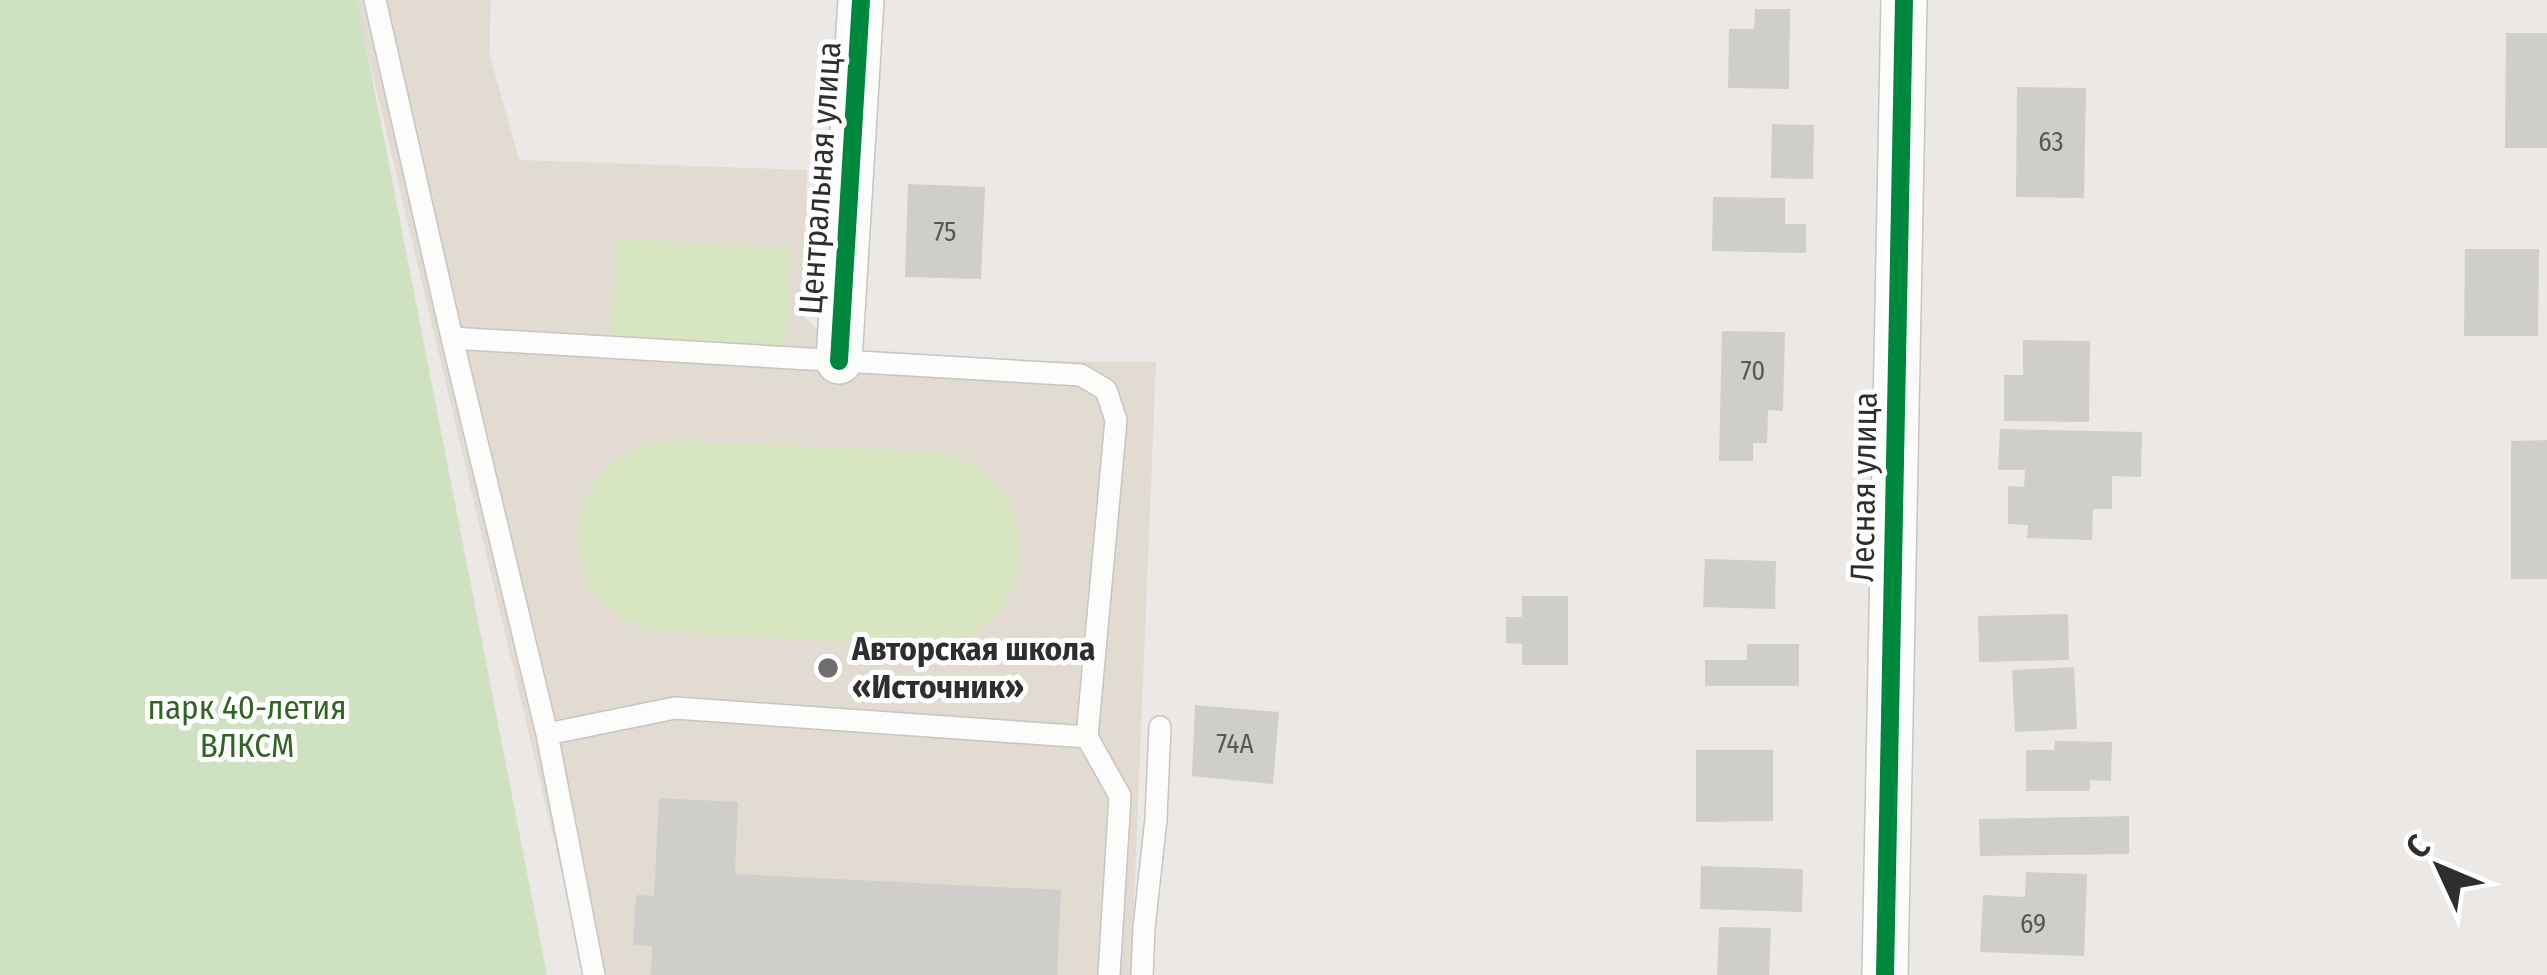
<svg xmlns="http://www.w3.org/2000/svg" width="2547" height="975" viewBox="0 0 2547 975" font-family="'Fira Sans Condensed',sans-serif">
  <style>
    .education { fill: #e1dbd2 }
    .green { fill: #cee2c2 }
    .pitch { fill: #d7e6c0 }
    .building { fill: #d0cecb }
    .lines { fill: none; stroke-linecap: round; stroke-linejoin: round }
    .lane-casing { stroke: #c6c5c5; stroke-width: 24 }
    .street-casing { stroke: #c6c5c5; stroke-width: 48 }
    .lane { stroke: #fcfcfb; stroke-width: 21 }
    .street { stroke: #fcfcfb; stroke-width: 45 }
    .cycleway-casing { stroke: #fff; stroke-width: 26 }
    .cycleway { stroke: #00873e; stroke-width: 18 }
    .poi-dot { fill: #706f6e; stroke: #fff; stroke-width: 4.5 }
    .labels { text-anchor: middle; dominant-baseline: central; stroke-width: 10; stroke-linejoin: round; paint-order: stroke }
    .number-label { font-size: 27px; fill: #585857 }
    .street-label { font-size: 33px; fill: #2e2e2e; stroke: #fff }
    .poi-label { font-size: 33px; font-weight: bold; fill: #2e2e2e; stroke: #fff; text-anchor: start }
    .park-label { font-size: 33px; fill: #306523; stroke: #fff }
  </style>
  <rect width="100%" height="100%" fill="#ebe8e5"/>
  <path class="education" d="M355,0H491L489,53L519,160L807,170L805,318L852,360L1156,362L1131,975H586Z"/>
  <path class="green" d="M0,0H357L547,975H0Z"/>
  <path class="pitch" d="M617,239L790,248L785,348L611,338Z
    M672,441L940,452C958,458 975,464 990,477C1037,519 1027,599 975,632C958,642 940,644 921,646L650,631C630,622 610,613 596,594C559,545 582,475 635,449C646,444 660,443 672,441Z"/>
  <path class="building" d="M1755,9H1790L1789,89L1728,88L1729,29H1754Z
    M2506,33H2547V148H2505Z
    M2017,87L2086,88L2084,198L2016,197Z
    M1772,124L1814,125L1813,179L1771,178Z
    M908,184L985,187L981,279L905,277Z
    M1713,197L1785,198V224H1806V253L1712,251Z
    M2465,249H2539L2538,336H2464Z
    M1722,331L1785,332L1783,411L1768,410L1767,443H1753V461H1719Z
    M2023,340L2090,341L2089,422L2004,421V375H2023Z
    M2000,429L2142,432L2141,477L2112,476V509H2093L2092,540L2027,538L2028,525L2008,524V486L2024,487L2025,470H1998Z
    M2547,440V579H2511V441Z
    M1705,559L1776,561L1775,609L1703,607Z
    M1522,596H1568V665H1522V644L1506,643V617H1522Z
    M2068,614L2069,660L1979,662L1978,616Z
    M1747,644H1799V686H1705V660H1747Z
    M2074,667L2077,729L2015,732L2012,670Z
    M1195,705L1279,712L1273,784L1192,776Z
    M2055,741L2112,742L2111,781L2090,780V791H2026V750H2054Z
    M1696,750H1773V821L1696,822Z
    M659,798L738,802L735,874L1061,890L1057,975H651L652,946L633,945L636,895L654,896Z
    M2129,816V854L1980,856L1979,819Z
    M1701,866L1803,869L1802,912L1700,909Z
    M2026,872L2087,874L2084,956L1980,952L1983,895L2025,897Z
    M1719,927L1771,928L1769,975H1717Z"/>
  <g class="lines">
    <g class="lane-casing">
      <path id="lane" d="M375,0L452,338L1081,375L1106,390L1116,420L1087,737L1120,796L1109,975
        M452,338L547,734L594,975
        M547,734L675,708L1087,737
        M1142,975L1144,928L1156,819L1160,727"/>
    </g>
    <g class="street-casing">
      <path id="street" d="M839,361L861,0
        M1885,975L1904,0"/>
    </g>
    <use href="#lane" class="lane"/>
    <use href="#street" class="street"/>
    <g class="cycleway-casing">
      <path id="cycleway" d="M839,361L861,0
        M1885,975L1904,0"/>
    </g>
    <use href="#cycleway" class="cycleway"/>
  </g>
  <circle class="poi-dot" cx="828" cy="668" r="12"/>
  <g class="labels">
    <g class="number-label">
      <text x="2051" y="142">63</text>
      <text x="945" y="232">75</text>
      <text x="1753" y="371">70</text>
      <text x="1235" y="744">74А</text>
      <text x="2033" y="924">69</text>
    </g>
    <g class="street-label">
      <text transform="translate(820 178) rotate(-86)">Центральная улица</text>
      <text transform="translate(1864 487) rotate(-89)">Лесная улица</text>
    </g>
    <g class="poi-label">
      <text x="852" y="649">Авторская школа<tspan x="852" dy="38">«Источник»</tspan></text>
    </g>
    <g class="park-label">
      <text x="247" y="708">парк 40-летия<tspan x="247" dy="38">ВЛКСМ</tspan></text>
    </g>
  </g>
  <g transform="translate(2439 867) rotate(314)" stroke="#ffffff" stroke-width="9" paint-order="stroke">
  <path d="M0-9L21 45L0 30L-21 45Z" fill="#2e2e2e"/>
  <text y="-18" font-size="33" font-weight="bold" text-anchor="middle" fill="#2e2e2e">С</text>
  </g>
</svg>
